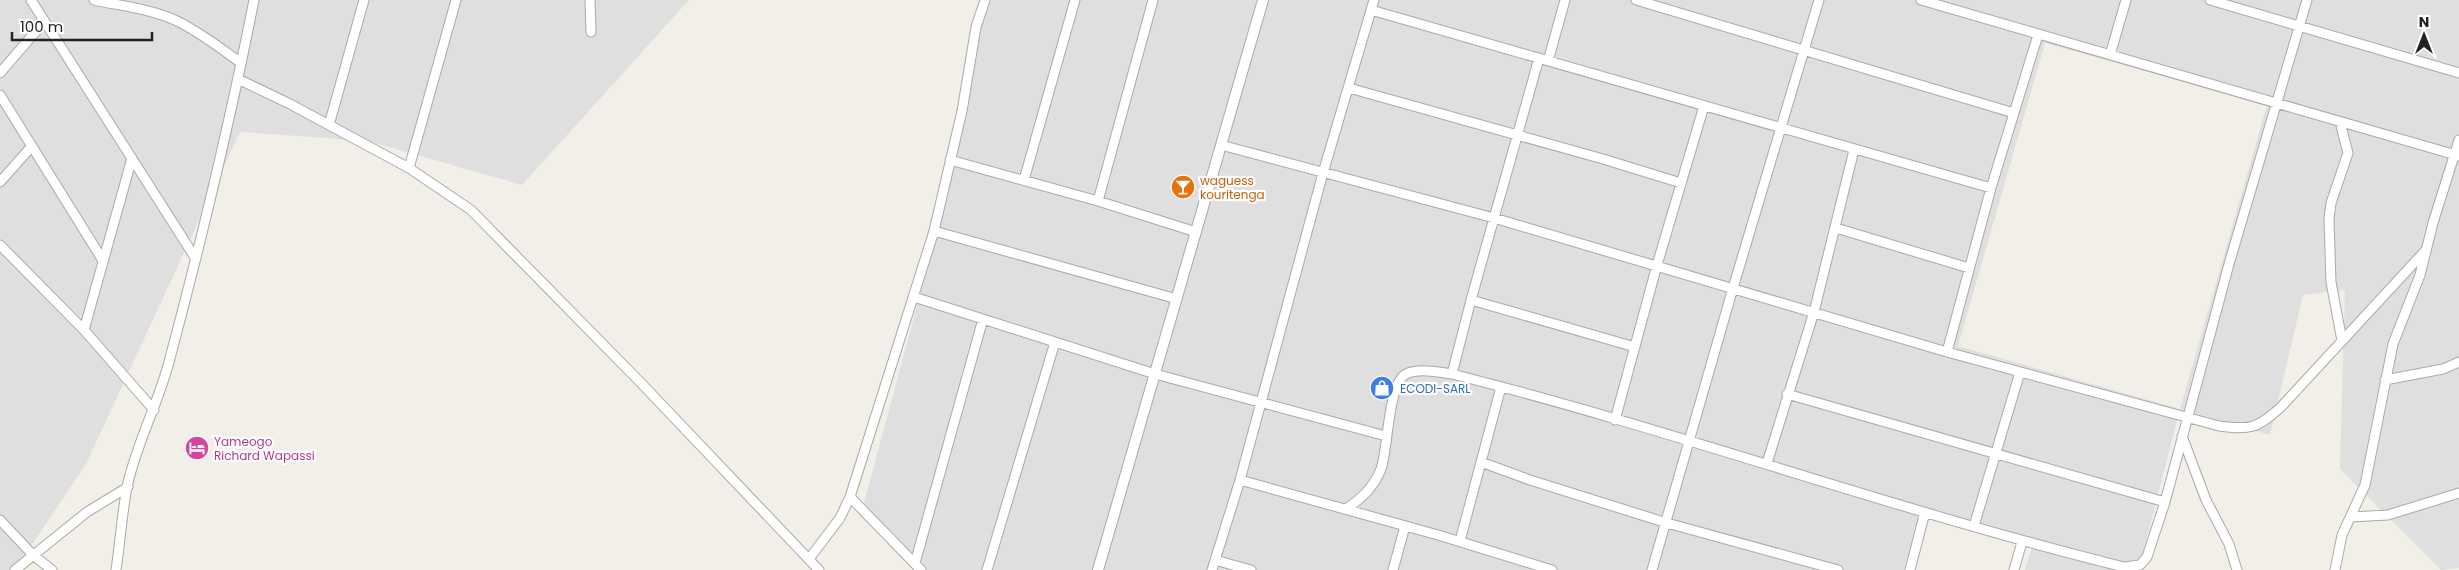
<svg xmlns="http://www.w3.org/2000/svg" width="2459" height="570" viewBox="0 0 2459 570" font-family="Poppins,sans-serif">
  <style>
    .residential { fill: #e0dfdf; fill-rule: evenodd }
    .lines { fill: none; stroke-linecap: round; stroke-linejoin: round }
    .minor-casing { stroke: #a9a9a9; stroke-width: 11 }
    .tertiary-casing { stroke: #a9a9a9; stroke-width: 12 }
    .minor { stroke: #fff; stroke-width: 9 }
    .tertiary { stroke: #fff; stroke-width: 10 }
    .labels { text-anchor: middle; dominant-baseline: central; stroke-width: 4.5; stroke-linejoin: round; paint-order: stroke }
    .food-label { font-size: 12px; fill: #c56008; stroke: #fff; text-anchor: start }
    .shop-label { font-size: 12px; fill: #366cbe; stroke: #fff; text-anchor: start }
    .hotel-label { font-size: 12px; fill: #b23c85; stroke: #fff; text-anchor: start }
  </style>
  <rect width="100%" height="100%" fill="#f2efe9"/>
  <path class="residential" d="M0,0H689L522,185L368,141L240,132L86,464L17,567L20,570H0Z
    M991,0H2459V568L2441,570L2340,469L2345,290L2303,295L2270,435L2180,409L2139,568L2146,570H2025L2034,540L1921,508L1904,570H923L864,503L936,235L973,47ZM2045,43L2267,105L2180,409L1958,346Z"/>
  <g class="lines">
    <g class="minor-casing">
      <path id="minor" d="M31,0L196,259
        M94,0C121,6 152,9 177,21C200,32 220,48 241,63
        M590,0L591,32
        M1636,0L2014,113
        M1921,0L2459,156
        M2210,0L2459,73
        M1371,10L1991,188
        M2110,55L2126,0
        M1548,61L1565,0
        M0,73L44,22
        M238,79L290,104L409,168L471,210L642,384L819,570
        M1349,88L1603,159L1681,183
        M0,95L102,259
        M2340,122L2348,153L2331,203L2329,219L2331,282L2342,341
        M329,125L364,0
        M1221,145L1494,218L1947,352L2219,426C2250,430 2257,429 2281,407L2426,250
        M950,160L1098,201L1196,232
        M409,168L456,0
        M1024,180L1075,0
        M0,182L32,146
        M1098,201L1153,0
        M1836,228L1969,268
        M934,231L1177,299
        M0,245L84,330L154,410
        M914,297L1155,374L1386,436
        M1471,300L1635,347
        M84,330L132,158
        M1947,352L1991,188L2038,35
        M1452,374C1678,431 1897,511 2124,567L2140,565L2147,557L2165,502L2229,264L2307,0
        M2385,380L2443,369L2459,362
        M1787,394L2165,502
        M1615,420L1657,265L1704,106
        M2182,436L2206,500L2229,544L2237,570
        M1481,462L1530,480L1667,523L1838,570
        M1767,463L1814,312L1854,150
        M1240,480L1438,535L1552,570
        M850,497L921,570
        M1346,509C1362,498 1374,487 1381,469C1388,450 1388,383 1406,374C1418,368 1439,372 1452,374L1471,300L1539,58
        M2351,517L2388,515L2459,493
        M0,520L33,555L52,570
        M1974,526L2020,372
        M1460,541L1501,387
        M809,559L840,518L850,497L934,231L962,111L976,27L985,0
        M1215,560L1251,570
        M915,563L983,319
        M15,570L87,512L128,487
        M116,570C120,543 122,514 127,487C136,444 158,404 169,362C201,242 230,122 254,0
        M987,570L1055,342
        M1212,570L1240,480L1323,173L1374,0
        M1393,570L1405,526
        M1652,570L1733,288L1819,0
        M1910,570L1925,512
        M2014,570L2022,542
        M2335,570L2342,535L2365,485L2393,344L2420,275L2433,223L2459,140"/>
    </g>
    <g class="tertiary-casing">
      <path id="tertiary" d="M1098,570L1263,0"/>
    </g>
    <use href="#minor" class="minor"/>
    <use href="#tertiary" class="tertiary"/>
  </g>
  <defs>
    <g id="bar-disc" transform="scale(1.25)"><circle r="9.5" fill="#e8710a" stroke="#fff"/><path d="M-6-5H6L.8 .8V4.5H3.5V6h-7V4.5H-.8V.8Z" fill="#fff"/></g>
    <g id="shop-disc" transform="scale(1.25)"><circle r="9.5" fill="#3f7fe0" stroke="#fff"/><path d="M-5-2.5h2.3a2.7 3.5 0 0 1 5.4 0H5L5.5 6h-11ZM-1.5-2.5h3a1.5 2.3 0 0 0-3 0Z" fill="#fff"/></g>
    <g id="hotel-disc" transform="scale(1.25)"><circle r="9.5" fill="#d1479c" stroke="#fff"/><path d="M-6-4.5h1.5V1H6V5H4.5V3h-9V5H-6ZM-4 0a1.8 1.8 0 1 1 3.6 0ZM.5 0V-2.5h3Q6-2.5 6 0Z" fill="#fff"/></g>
  </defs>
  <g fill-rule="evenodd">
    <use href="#bar-disc" x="1183" y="187"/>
    <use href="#shop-disc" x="1382" y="388"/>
    <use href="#hotel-disc" x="197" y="448"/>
  </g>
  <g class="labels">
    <g class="food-label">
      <text x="1200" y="180">waguess<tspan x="1200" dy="14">kouritenga</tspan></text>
    </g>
    <g class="shop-label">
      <text x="1400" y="388">ECODI-SARL</text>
    </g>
    <g class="hotel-label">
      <text x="214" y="441">Yameogo<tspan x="214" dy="14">Richard Wapassi</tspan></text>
    </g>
  </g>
  <g transform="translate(2424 35)" stroke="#ffffff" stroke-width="4" paint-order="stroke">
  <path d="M0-4L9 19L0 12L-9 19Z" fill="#222222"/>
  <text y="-8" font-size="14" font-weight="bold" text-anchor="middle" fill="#222222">N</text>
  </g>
  <path d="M12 32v8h140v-8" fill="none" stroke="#222222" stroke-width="2.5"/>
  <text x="20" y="32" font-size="15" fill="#222222" stroke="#ffffff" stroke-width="4" paint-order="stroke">100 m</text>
</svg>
